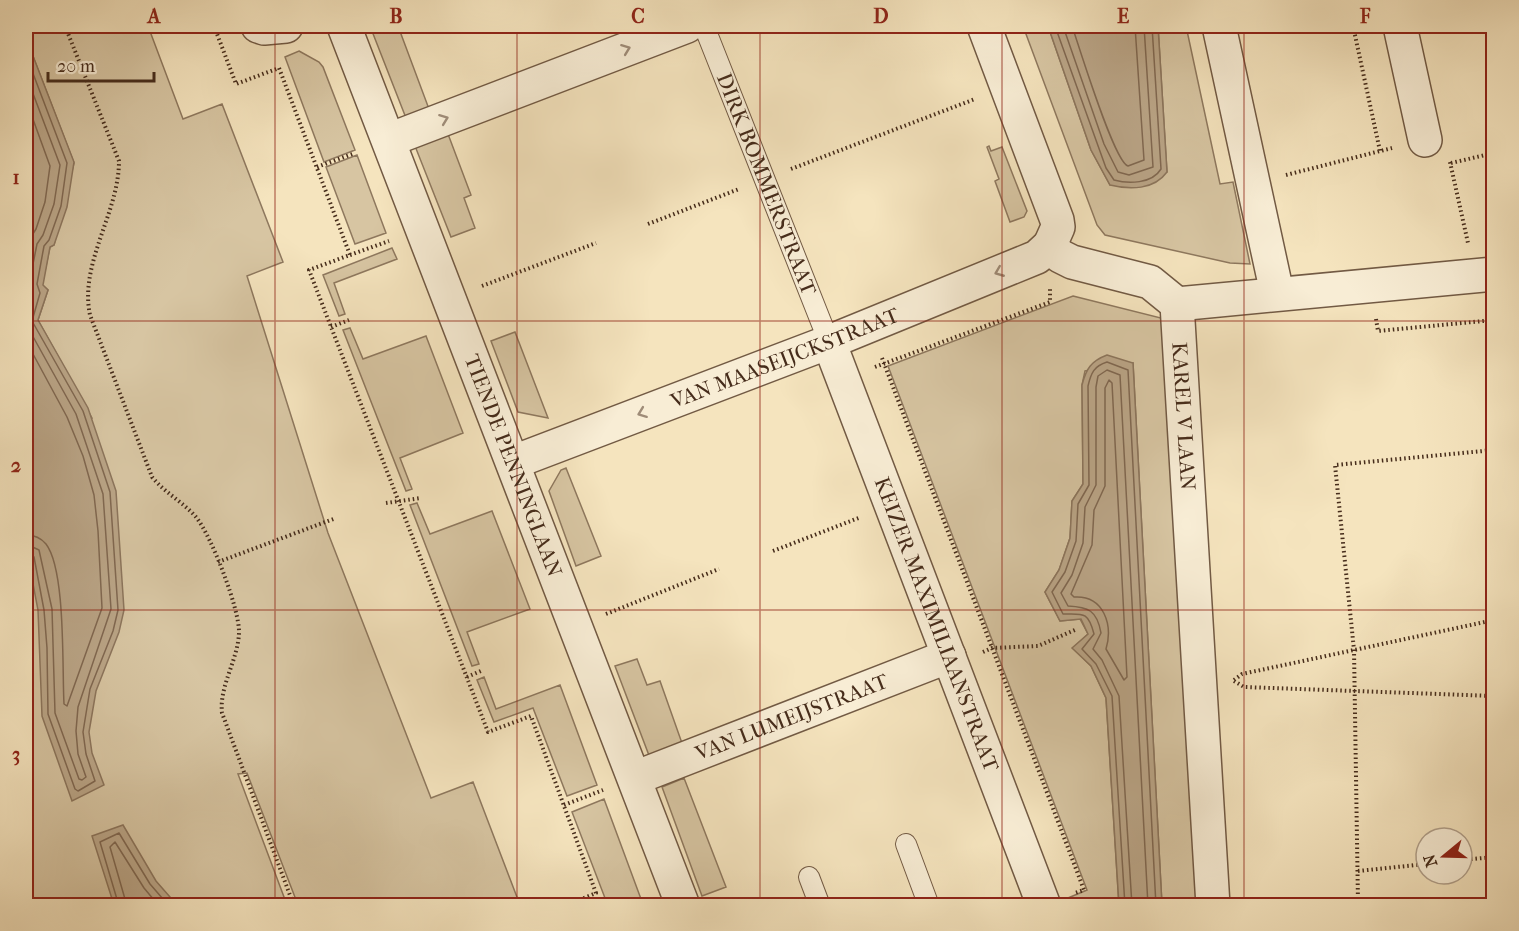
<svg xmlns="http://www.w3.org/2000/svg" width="1519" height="931" viewBox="0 0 1519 931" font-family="'IM FELL French Canon',serif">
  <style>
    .green { fill: #d7c5a2; stroke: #8e785e; stroke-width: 1.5 }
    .water { fill: #baa587; stroke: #8c755c; stroke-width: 1.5 }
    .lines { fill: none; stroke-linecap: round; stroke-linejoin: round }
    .shore { stroke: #806851; stroke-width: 1.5 }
    .lane-casing { stroke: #725a44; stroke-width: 22 }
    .street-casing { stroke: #725a44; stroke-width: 36 }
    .path { stroke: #462c1b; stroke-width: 4; stroke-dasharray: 1.5 3; stroke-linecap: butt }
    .lane { stroke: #f8edd5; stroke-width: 20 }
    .street { stroke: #f8edd5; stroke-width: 33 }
    .oneway { stroke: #9f8c78 }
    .grid { fill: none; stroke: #8f2418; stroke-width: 1.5; stroke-opacity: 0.55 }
    .labels { text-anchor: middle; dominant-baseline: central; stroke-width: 4.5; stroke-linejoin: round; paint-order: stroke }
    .street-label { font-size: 21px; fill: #462c1b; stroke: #f8edd5 }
    .neatline { fill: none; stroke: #8f2418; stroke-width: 2 }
    .grid-label { font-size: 20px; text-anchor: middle; font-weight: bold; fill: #8f2418 }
  </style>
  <rect width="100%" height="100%" fill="#f5e4be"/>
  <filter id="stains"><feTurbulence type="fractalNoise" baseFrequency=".00333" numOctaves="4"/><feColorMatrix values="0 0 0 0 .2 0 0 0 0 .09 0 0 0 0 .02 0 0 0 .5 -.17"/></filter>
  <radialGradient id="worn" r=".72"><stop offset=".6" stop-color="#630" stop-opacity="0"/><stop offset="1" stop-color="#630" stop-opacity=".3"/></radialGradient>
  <path class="green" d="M26,26H148L183,119L222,104L283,262L247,276L328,533L431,798L473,782L520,905H298L247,773L238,774L287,905H26V442L92,418L38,320L48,290L42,285L50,247L54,245L74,163L26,38Z
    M370,26H398L429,109L406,118Z
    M1023,26H1048L1091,150L1110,185L1167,172L1158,26H1186L1220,184L1233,182L1250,264L1230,263L1105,235L1097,225Z
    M299,51L319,62L323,67L355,150L324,162L285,57Z
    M448,134L471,195L464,198L475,228L451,237L415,146Z
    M989,146L991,151L1002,147L1027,211L1024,217L1010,222L995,181L999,179L987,147Z
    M357,155L386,233L355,244L326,167Z
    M392,248L397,259L334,283L345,314L339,316L323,275Z
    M1073,296L1165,319L1200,905H1162L1133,363L1085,371L1082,385L1083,484L1072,501L1070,538L1059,570L1045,592L1060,621L1080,619L1088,634L1073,648L1091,666L1106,698L1119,906L1070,905L1068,898L1087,890L888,366Z
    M350,328L363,359L426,336L463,433L400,458L412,489L406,491L343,330Z
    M515,332L548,418L518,412L491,341Z
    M566,468L601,556L576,566L549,491L561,470Z
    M417,503L430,534L492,511L530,609L467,632L479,664L472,666L410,505Z
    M637,659L647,685L660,681L683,746L650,758L615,666Z
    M484,677L496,709L560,685L597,785L567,796L533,708L494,722L477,680Z
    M684,778L726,887L702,896L662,787Z
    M604,799L641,899L623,905H588L605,898L572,812Z"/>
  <path class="water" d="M1048,26H1158L1167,172C1154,190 1130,190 1110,185L1091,150Z
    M26,38L74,162L67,207L54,245L50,247L43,285L48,290L38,320L88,408L116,491L124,610L119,632L96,691L89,732L92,753L104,785L72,801L42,716L38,610L26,547Z
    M1107,355L1133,363L1162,905H1119L1106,698L1091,666L1072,648L1088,634L1081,619L1060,621L1045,592L1059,570L1070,538L1072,501L1083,484L1082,385C1086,369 1091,361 1107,355Z
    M123,825L156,881L177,905H114L92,836Z"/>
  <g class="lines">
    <path class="shore" d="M1055,26L1106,168L1114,180C1128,184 1152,184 1161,169L1152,26
      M1063,26L1104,144L1118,172L1129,175L1153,167L1144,26
      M1072,26C1079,46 1114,162 1128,166L1144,160L1135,26
      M26,55L67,163L61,206L49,240L44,246L37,284L40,293L32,321L83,411L110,492L118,610L113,631L90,689L83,732L86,754L95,781L78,791L75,789L48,714L47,648L44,610L34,557L26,552
      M26,75L60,165L54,204L43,235L37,244L29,284L32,295L26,315
      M26,100L50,166L45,202L36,229L29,240L26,255
      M26,324L76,414L103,494L111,609L78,707L76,731L78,754L86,777L82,780L79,779L55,713L52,609L39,550L26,544
      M26,341L67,417L83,456L94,495L98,531L102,608L67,706L64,704C62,669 66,570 46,544C41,538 34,535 26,535
      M1109,380L1112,383L1127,677L1124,680L1106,649C1113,625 1104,595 1074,597L1071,594L1092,545L1094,510L1105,486V388Z
      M119,906L100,842L119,833L150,884L169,906
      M127,906L110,847L115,842L144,888L159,906
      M1125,906L1112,696L1096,664L1082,649L1094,634C1088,611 1083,614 1063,614L1052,592L1065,572L1076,541L1078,504L1089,485L1088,386C1091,373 1094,366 1107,362L1128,370L1156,906
      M1132,906L1119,696L1102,660L1093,649L1101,633C1097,610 1088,607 1068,606L1061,593L1072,575L1083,543L1085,507L1096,485V387L1098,376L1107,370L1120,375L1148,906"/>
    <g class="lane-casing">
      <g id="lane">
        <path id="s1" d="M704,26L829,342"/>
        <path d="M906,844L929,906"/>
        <path d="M809,877L820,906"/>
      </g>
    </g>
    <g class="street-casing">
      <g id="street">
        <path d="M258,26L264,28L286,26"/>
        <path id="s2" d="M344,26L683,906"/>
        <path id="s3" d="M984,26L1057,220L1058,227L1050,245L1060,256L1072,262L1150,282L1177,304L1213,906"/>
        <path d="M1219,26L1277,293"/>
        <path d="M1400,26L1425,140"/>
        <path d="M389,140L687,26"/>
        <path d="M1177,304L1494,274"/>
        <path id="s4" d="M829,342L1044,906"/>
        <path id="s5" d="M514,462L829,342L1037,257L1050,245"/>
        <path id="s6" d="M635,778L949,656"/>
      </g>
    </g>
    <path class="path" d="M65,26L119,161C119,213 79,263 90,315L152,477C165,493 183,502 196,517C211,535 240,610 239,633C238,660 219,686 222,713L294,906
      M214,26L236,84L279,68L350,255L309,270L488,732L531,716L596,893L565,906
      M1353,26L1380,151
      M1450,162L1468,243
      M1451,163L1494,153
      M317,167L355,153
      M791,169L975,99
      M1286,175L1392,148
      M648,224L739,189
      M350,255L389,241
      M482,286L596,243
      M1376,319L1378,331L1494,320
      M331,327L349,320
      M882,358L1084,890L1075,893
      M875,367L1050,302V288
      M386,503L421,498
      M773,551L861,517
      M218,562L336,518
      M606,614L719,569
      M983,652L992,648L1038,646L1077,629
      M467,677L483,670
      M1234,680L1242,674L1494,620
      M1234,681L1244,687L1494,696
      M564,805L603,790
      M1462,860L1494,857
      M1358,871L1426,864
      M1358,903L1354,650L1335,465L1494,450"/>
    <use href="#lane" class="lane"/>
    <use href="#street" class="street"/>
  </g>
  <defs><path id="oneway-chevron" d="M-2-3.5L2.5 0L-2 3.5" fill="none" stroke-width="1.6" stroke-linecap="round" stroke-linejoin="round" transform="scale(1.5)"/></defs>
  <g class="oneway">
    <use href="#oneway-chevron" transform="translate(626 49) rotate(-21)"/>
    <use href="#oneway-chevron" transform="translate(444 119) rotate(-21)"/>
    <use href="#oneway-chevron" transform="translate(999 272) rotate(158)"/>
    <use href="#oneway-chevron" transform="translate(642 413) rotate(159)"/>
  </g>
  <path class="grid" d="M275,26V906M517,26V906M760,26V906M1002,26V906M1244,26V906M26,321H1494M26,610H1494"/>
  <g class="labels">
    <g class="street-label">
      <text stroke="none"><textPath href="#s1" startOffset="170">DIRK BOMMERSTRAAT</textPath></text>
      <text stroke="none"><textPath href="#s5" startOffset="290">VAN MAASEIJCKSTRAAT</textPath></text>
      <text stroke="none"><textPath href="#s3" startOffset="490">KAREL V LAAN</textPath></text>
      <text stroke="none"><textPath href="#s2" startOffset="471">TIENDE PENNINGLAAN</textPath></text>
      <text stroke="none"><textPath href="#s4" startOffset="302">KEIZER MAXIMILIAANSTRAAT</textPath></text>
      <text stroke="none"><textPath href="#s6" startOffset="168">VAN LUMEIJSTRAAT</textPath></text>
    </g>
  </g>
  <rect width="1519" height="931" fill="none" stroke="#f5e4be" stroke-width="66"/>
  <g transform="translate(1444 856) rotate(251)"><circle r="28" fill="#f8edd5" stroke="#b1a08b" stroke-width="1.5"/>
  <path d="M0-4.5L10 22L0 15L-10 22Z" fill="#8f2418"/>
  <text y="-9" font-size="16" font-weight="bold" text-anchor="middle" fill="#462c1b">N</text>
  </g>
  <path d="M48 72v9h106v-9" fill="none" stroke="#462c1b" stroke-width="3"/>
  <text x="57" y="72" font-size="18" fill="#462c1b" stroke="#f8edd5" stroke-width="4.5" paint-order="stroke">20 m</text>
  <rect x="33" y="33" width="1453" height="865" class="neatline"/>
  <g class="grid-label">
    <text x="154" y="23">A</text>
    <text x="396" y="23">B</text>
    <text x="638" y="23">C</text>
    <text x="881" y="23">D</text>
    <text x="1123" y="23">E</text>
    <text x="1365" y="23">F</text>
    <text x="16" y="184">1</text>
    <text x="16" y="472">2</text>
    <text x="16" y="761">3</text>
  </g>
  <rect width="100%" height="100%" filter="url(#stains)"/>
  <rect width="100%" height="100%" fill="url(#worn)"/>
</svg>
